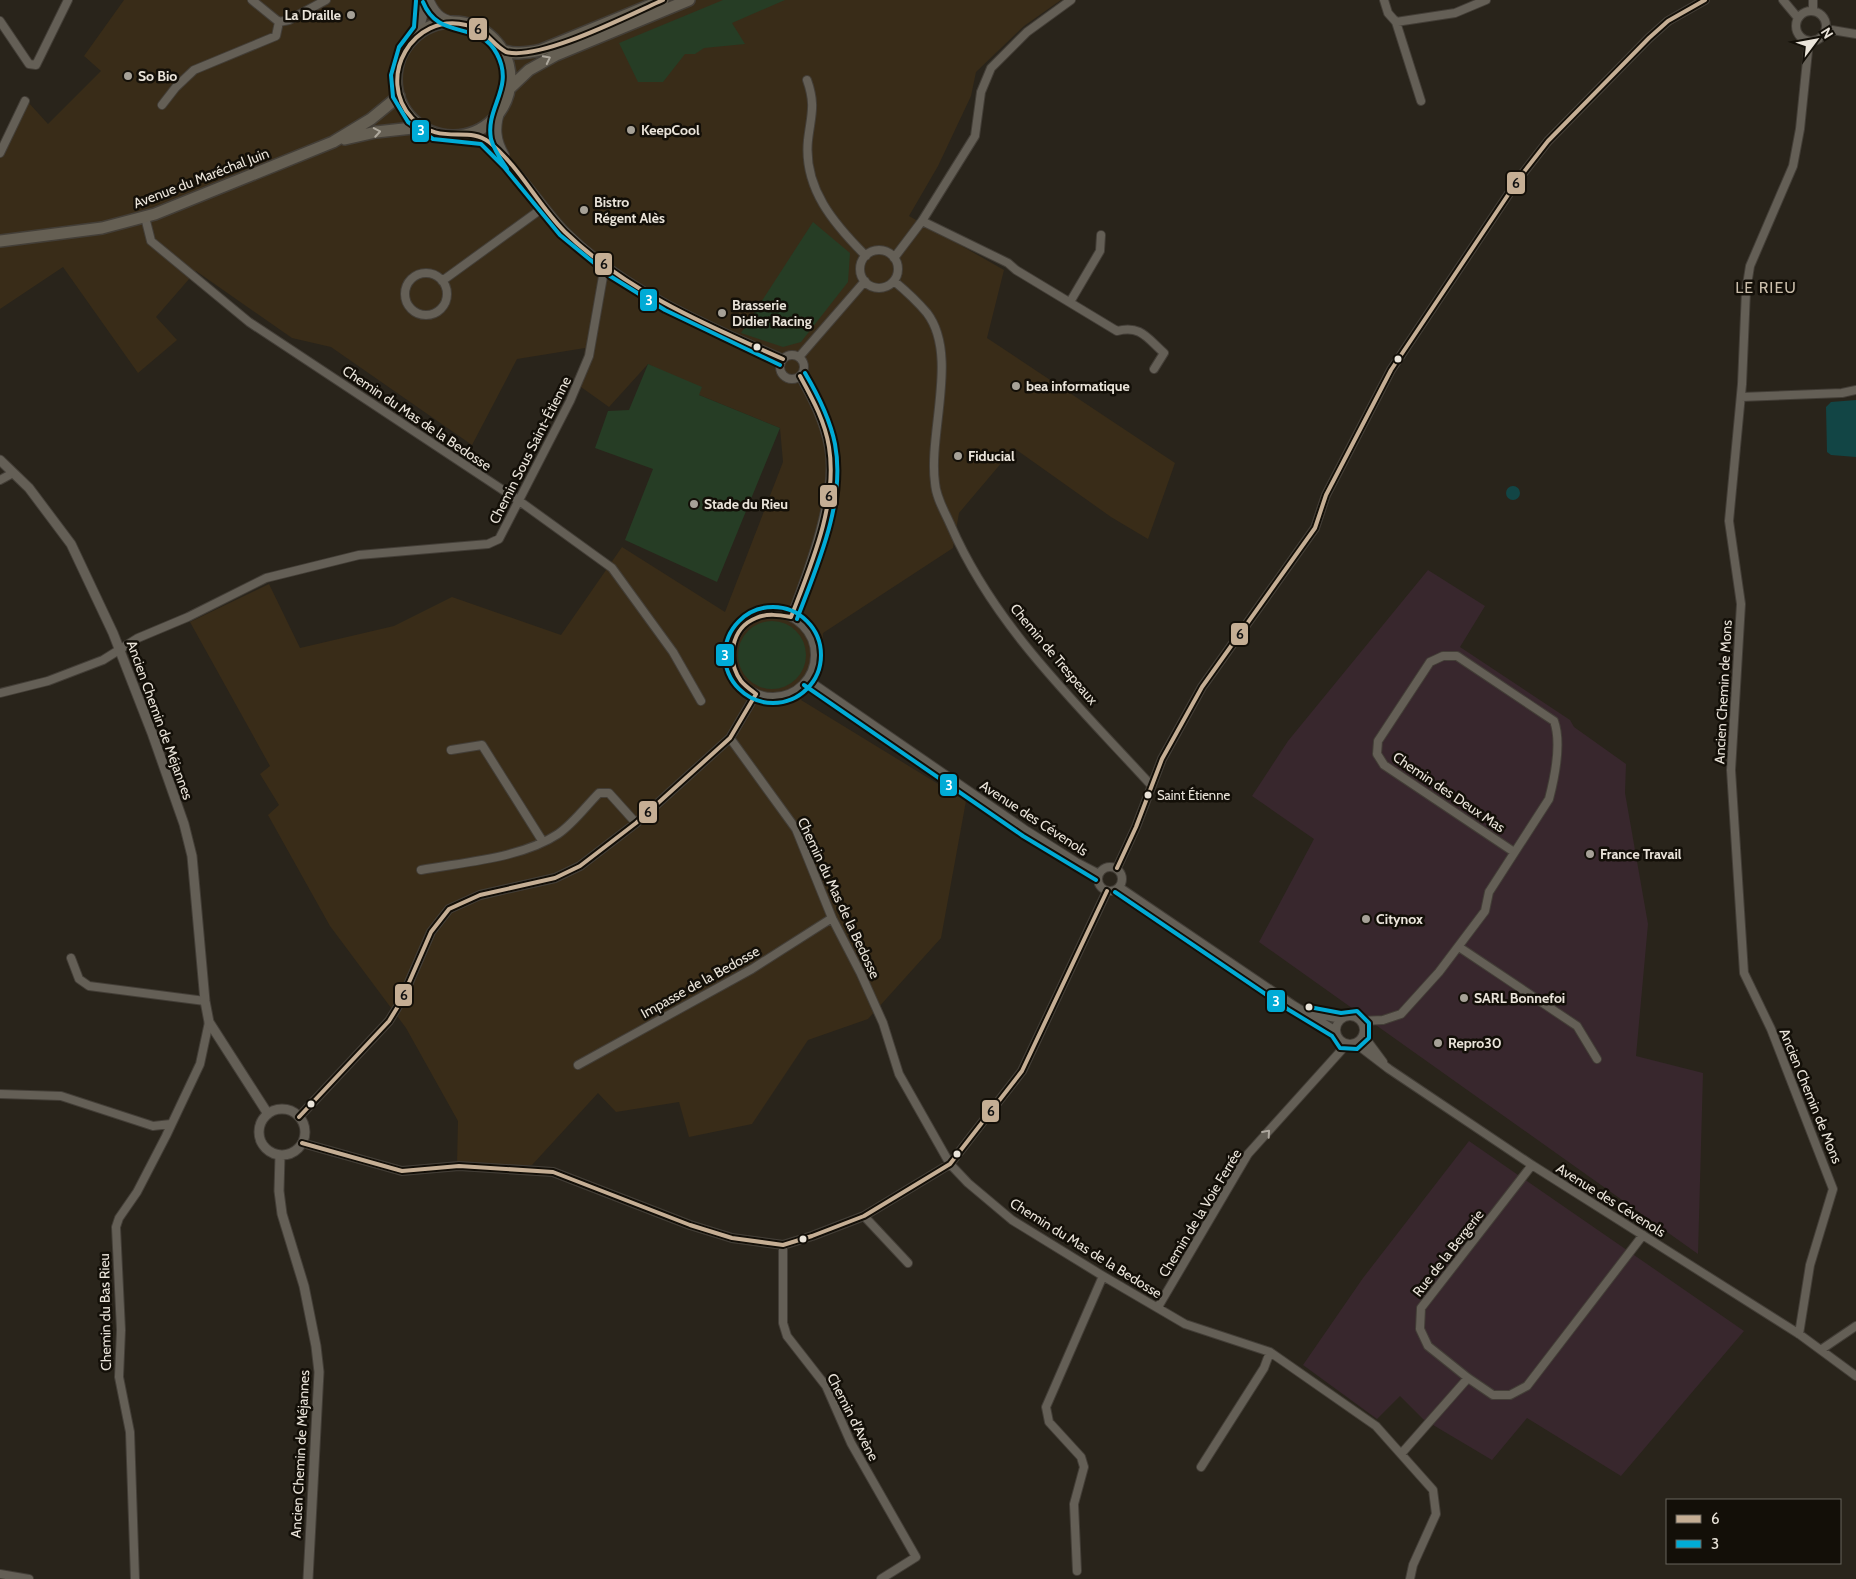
<svg xmlns="http://www.w3.org/2000/svg" width="1856" height="1579" viewBox="0 0 1856 1579" font-family="Cabin,sans-serif">
  <style>
    .built { fill: #392c18 }
    .industrial { fill: #38272d }
    .green { fill: #263d25 }
    .water { fill: #124545 }
    .lines { fill: none; stroke-linecap: round; stroke-linejoin: round }
    .minor-casing { stroke: #433e37; stroke-width: 10 }
    .tertiary-casing { stroke: #433e37; stroke-width: 11 }
    .primary-casing { stroke: #433e37; stroke-width: 14 }
    .minor { stroke: #645f56; stroke-width: 8 }
    .tertiary { stroke: #645f56; stroke-width: 9 }
    .primary { stroke: #655f53; stroke-width: 11 }
    .bus-1-casing { stroke: #130f08; stroke-width: 8 }
    .bus-2-casing { stroke: #130f08; stroke-width: 8 }
    .bus-1 { stroke: #c5ae94; stroke-width: 4 }
    .bus-2 { stroke: #00abd6; stroke-width: 4 }
    .oneway { stroke: #aea89d }
    .oneway2 { stroke: #aea89f }
    .poi-dot { fill: #a6a197; stroke: #130f08; stroke-width: 2 }
    .bus-dot { fill: #eae4da; stroke: #130f08; stroke-width: 2 }
    .labels { text-anchor: middle; dominant-baseline: central; stroke-width: 5; stroke-linejoin: round; paint-order: stroke }
    .bus-label { font-size: 13px; fill: #eae4da; stroke: #130f08; text-anchor: start }
    .poi-label { font-size: 14px; font-weight: bold; fill: #eae4da; stroke: #130f08; text-anchor: start }
    .street-label { font-size: 14px; fill: #eae4da; stroke: #130f08 }
    .quarter-label { font-size: 16px; letter-spacing: 1px; fill: #cbbeab; stroke: #130f08 }
    .line-badge { stroke: #130f08; stroke-width: 2 }
    .badge-label { font-size: 14px; text-anchor: middle; font-weight: bold; fill: #fff }
    .pale-badge-label { font-size: 14px; text-anchor: middle; font-weight: bold; fill: #111 }
  </style>
  <rect width="100%" height="100%" fill="#29241b"/>
  <path class="built" d="M124,0H1061L1024,26L976,72L971,96L938,166L909,216L1004,270L987,338L1175,463L1148,539L1111,517L1014,448L959,513L953,548L823,633L821,675L801,700L966,801L941,938L868,1019L808,1040L752,1124L689,1137L679,1102L616,1112L598,1093L532,1165H457L458,1121L406,1028L330,926L268,815L279,805L260,774L270,766L190,622L269,584L300,648L394,626L452,597L561,635L622,547L725,612L783,462L780,428L699,395L648,364L609,407L581,387L585,348L517,359L472,445L331,347L292,338L196,271L156,317L177,340L138,373L63,267L0,309V143L8,141L28,102L48,124L101,71L84,56Z"/>
  <path class="industrial" d="M1428,570L1485,606L1460,647L1570,720L1574,727L1626,764L1625,793L1648,924L1636,1056L1703,1073L1698,1254L1259,942L1314,839L1252,796L1288,741Z
    M1469,1141L1744,1331L1621,1476L1527,1418L1492,1460L1423,1419L1400,1396L1377,1419L1303,1365L1363,1278Z"/>
  <path class="green" d="M723,0H785L732,23L745,44L704,48L695,54H685L663,82H638L619,43Z
    M813,222L850,253L848,282L801,342L783,347L741,333Z
    M648,364L702,387L699,395L780,428L717,582L625,540L653,469L595,448L608,411L629,410Z
    M738 655a34 34 0 1 1 68 0a34 34 0 1 1-68 0Z"/>
  <path class="water" d="M1856,400V457L1831,455L1827,452L1826,407L1831,402Z
    M1506 493a7 7 0 1 1 14 0a7 7 0 1 1-14 0Z"/>
  <g class="lines">
    <g class="minor-casing">
      <path id="minor" d="M252,0L279,22L289,20L326,0
        M1384,0L1388,13L1396,22L1421,101
        M1783,0L1798,18
        M1813,11V0
        M1796 26a15 15 0 1 1 30 0a15 15 0 1 1-30 0Z
        M0,21L29,64L36,65L68,0
        M1396,22L1455,13L1486,0
        M1826,29L1856,34
        M807,80C816,105 811,115 808,140C803,188 834,224 866,256
        M162,105L176,87L194,70L276,36L279,22
        M501,110C495,127 496,140 505,155
        M467,135C500,137 540,207 565,231C625,291 706,325 783,359
        M0,153L25,101
        M145,217L151,241L249,322L518,500L612,568L673,652L701,701
        M922,221L1008,263L1016,270L1117,331C1141,325 1147,338 1164,353L1154,369
        M860 269a19 19 0 1 1 38 0a19 19 0 1 1-38 0Z
        M894,258L922,221L975,136L981,92L991,68L1027,32L1071,0
        M405 294a21 21 0 1 1 42 0a21 21 0 1 1-42 0Z
        M442,281L544,207
        M894,281C906,291 917,301 927,313C959,355 928,433 935,483C936,498 945,512 951,526C995,627 1077,704 1150,784
        M1070,302L1100,251L1101,235
        M780 367a12 12 0 1 1 24 0a12 12 0 1 1-24 0Z
        M799,357L865,281
        M1741,397L1842,393L1856,390
        M0,480L13,473
        M731 655a42 42 0 1 1 84 0a42 42 0 1 1-84 0Z
        M791,617C808,572 838,494 829,447C824,421 813,399 800,376
        M808,680L1027,831L1076,862L1099,874
        M0,693L48,681L103,660L138,638L188,617L266,578L359,555L488,544L499,539L570,401L589,356L605,265
        M730,738L796,829L832,918L861,974L883,1023L899,1074L950,1164L968,1183L1012,1220L1103,1276L1185,1324L1270,1352L1376,1426L1433,1490L1436,1514L1413,1565L1410,1579
        M451,750L482,745L543,842
        M1098 879a12 12 0 1 1 24 0a12 12 0 1 1-24 0Z
        M1117,868L1136,827L1162,759L1202,687L1315,528L1326,495L1391,370L1520,177L1548,141L1649,38L1668,21L1705,0
        M421,870C464,862 522,858 558,834C573,824 586,806 599,793H609L636,823
        M1119,887L1293,1005L1336,1031
        M1459,947L1577,1026L1597,1059
        M71,958L79,979L89,986L205,1001
        M1312,1013L1341,1019
        M1336 1030a14 14 0 1 1 28 0a14 14 0 1 1-28 0Z
        M1361,1021L1383,1020L1401,1014L1439,972L1485,911L1489,892L1549,799C1555,776 1562,743 1554,721L1457,656H1443L1430,662L1378,741L1377,754L1384,765L1514,852
        M1363,1035L1383,1062
        M1355,1043L1389,1069L1532,1165L1799,1334L1856,1376
        M578,1065L752,969L832,918
        M0,1094L61,1096L153,1126L171,1124
        M299,1117L389,1021L400,1003L431,932L449,909L480,895L555,878L580,866L636,823L730,738L756,694
        M302,1143L402,1171L459,1166L553,1172L690,1225L732,1238L783,1245L812,1236L864,1216L950,1164L1022,1071L1107,891
        M1532,1165L1421,1308L1420,1329L1428,1346L1468,1378L1493,1395H1510L1527,1386L1643,1235
        M864,1216L908,1263
        M783,1245V1323L787,1336L826,1386L851,1443L916,1557L881,1579
        M1158,1307L1248,1154L1347,1044
        M1799,1334L1810,1265L1833,1189L1771,1029L1744,973L1731,770L1741,604L1729,521L1742,384L1746,291L1750,266L1793,166L1800,129L1809,41
        M1822,1349L1856,1326
        M1401,1454L1468,1378
        M1201,1467L1264,1368L1270,1352
        M1077,1571L1074,1504L1084,1467L1081,1457L1049,1422L1046,1407L1103,1276
        M0,1574L29,1579
        M135,1579L130,1432L119,1377L121,1330L116,1227L119,1218L137,1192L166,1136L200,1064L209,1022"/>
    </g>
    <g class="tertiary-casing">
      <path id="tertiary" d="M429,0C436,16 443,20 460,23
        M418,34L424,10L422,0
        M0,460L29,488L71,544L113,633L152,733L184,824L192,856L205,1001L209,1022L268,1114
        M259 1132a23 23 0 1 1 46 0a23 23 0 1 1-46 0Z
        M280,1155L279,1191L282,1214L304,1286L316,1346L319,1372L308,1579"/>
    </g>
    <g class="primary-casing">
      <path id="primary" d="M396 79a57 57 0 1 1 114 0a57 57 0 1 1-114 0Z
        M502,50C514,55 528,53 541,50L663,0
        M509,89L529,70L556,55L689,0
        M345,139L376,132L422,127
        M0,241L102,228L155,214L333,142L371,119L399,96"/>
    </g>
    <use href="#minor" class="minor"/>
    <use href="#tertiary" class="tertiary"/>
    <use href="#primary" class="primary"/>
    <g class="bus-1-casing">
      <path id="bus-1" d="M663,0C629,15 540,61 506,52C490,43 487,29 466,25C413,12 375,78 412,118C440,147 467,125 489,142C520,167 537,204 565,232C626,291 706,325 783,359
        M791,617C811,565 838,503 829,447C825,421 812,398 800,376
        M756,694C751,690 745,686 741,681C726,660 731,628 756,618C767,613 779,615 791,617
        M1117,868L1136,827L1162,759L1202,687L1315,528L1326,495L1391,370L1520,177L1548,141L1649,38L1668,21L1705,0
        M299,1117L389,1021L400,1003L431,932L449,909L480,895L555,878L580,866L636,823L730,738L756,694
        M302,1143L402,1171L459,1166L553,1172L690,1225L732,1238L783,1245L812,1236L864,1216L950,1164L1022,1071L1107,891"/>
    </g>
    <g class="bus-2-casing">
      <path id="bus-2" d="M416,1L414,27L399,47L391,75L393,97L408,122L433,139L481,144L504,167L560,235L610,276L665,310L780,365
        M423,2C439,42 479,19 497,54C515,88 485,107 491,139C494,150 501,160 507,169
        M725 655a48 48 0 1 1 96 0a48 48 0 1 1-96 0Z
        M797,619C817,566 846,502 835,444C830,419 818,395 805,373
        M804,685L1023,836L1096,880
        M1115,892L1289,1010L1332,1036L1340,1048L1357,1049L1369,1038V1023L1357,1011L1341,1013L1309,1007"/>
    </g>
    <use href="#bus-1" class="bus-1"/>
    <use href="#bus-2" class="bus-2"/>
  </g>
  <defs><path id="oneway-chevron" d="M-2-3.5L2.5 0L-2 3.5" fill="none" stroke-width="1.6" stroke-linecap="round" stroke-linejoin="round" transform="scale(1.25)"/></defs>
  <g class="oneway">
    <use href="#oneway-chevron" transform="translate(547 59) rotate(-27)"/>
    <use href="#oneway-chevron" transform="translate(377 132) rotate(-10)"/>
  </g>
  <use class="oneway2" href="#oneway-chevron" transform="translate(1267 1133) rotate(-49)"/>
  <g class="poi-dot">
    <circle cx="351" cy="15" r="5"/>
    <circle cx="128" cy="76" r="5"/>
    <circle cx="631" cy="130" r="5"/>
    <circle cx="584" cy="210" r="5"/>
    <circle cx="722" cy="313" r="5"/>
    <circle cx="1016" cy="386" r="5"/>
    <circle cx="958" cy="456" r="5"/>
    <circle cx="694" cy="504" r="5"/>
    <circle cx="1590" cy="854" r="5"/>
    <circle cx="1366" cy="919" r="5"/>
    <circle cx="1464" cy="998" r="5"/>
    <circle cx="1438" cy="1043" r="5"/>
  </g>
  <g class="bus-dot">
    <circle cx="757" cy="347" r="4.5"/>
    <circle cx="1398" cy="359" r="4.5"/>
    <circle cx="1148" cy="795" r="4.5"/>
    <circle cx="1309" cy="1007" r="4.5"/>
    <circle cx="311" cy="1104" r="4.5"/>
    <circle cx="957" cy="1154" r="4.5"/>
    <circle cx="803" cy="1239" r="4.5"/>
  </g>
  <g class="labels">
    <g class="bus-label">
      <text x="1157" y="795">Saint Étienne</text>
    </g>
    <g class="poi-label">
      <text x="341" y="15" text-anchor="end">La Draille</text>
      <text x="138" y="76">So Bio</text>
      <text x="641" y="130">KeepCool</text>
      <text x="594" y="202">Bistro<tspan x="594" dy="16">Régent Alès</tspan></text>
      <text x="732" y="305">Brasserie<tspan x="732" dy="16">Didier Racing</tspan></text>
      <text x="1026" y="386">bea informatique</text>
      <text x="968" y="456">Fiducial</text>
      <text x="704" y="504">Stade du Rieu</text>
      <text x="1600" y="854">France Travail</text>
      <text x="1376" y="919">Citynox</text>
      <text x="1474" y="998">SARL Bonnefoi</text>
      <text x="1448" y="1043">Repro30</text>
    </g>
    <g class="street-label">
      <text transform="translate(201 178) rotate(-21)">Avenue du Maréchal Juin</text>
      <text transform="translate(417 418) rotate(34)">Chemin du Mas de la Bedosse</text>
      <text transform="translate(530 450) rotate(-63)">Chemin Sous Saint-Étienne</text>
      <text transform="translate(1054 654) rotate(50)">Chemin de Trespeaux</text>
      <text transform="translate(1723 692) rotate(-87)">Ancien Chemin de Mons</text>
      <text transform="translate(160 720) rotate(70)">Ancien Chemin de Méjannes</text>
      <text transform="translate(1449 792) rotate(34)">Chemin des Deux Mas</text>
      <text transform="translate(1034 818) rotate(33)">Avenue des Cévenols</text>
      <text transform="translate(839 898) rotate(65)">Chemin du Mas de la Bedosse</text>
      <text transform="translate(700 982) rotate(-29)">Impasse de la Bedosse</text>
      <text transform="translate(1811 1096) rotate(68)">Ancien Chemin de Mons</text>
      <text transform="translate(1611 1200) rotate(32)">Avenue des Cévenols</text>
      <text transform="translate(1200 1213) rotate(-59)">Chemin de la Voie Ferrée</text>
      <text transform="translate(1086 1248) rotate(32)">Chemin du Mas de la Bedosse</text>
      <text transform="translate(1448 1253) rotate(-52)">Rue de la Bergerie</text>
      <text transform="translate(105 1312) rotate(-91)">Chemin du Bas Rieu</text>
      <text transform="translate(853 1417) rotate(63)">Chemin d'Avène</text>
      <text transform="translate(300 1454) rotate(-87)">Ancien Chemin de Méjannes</text>
    </g>
    <g class="quarter-label">
      <text x="1766" y="287">LE RIEU</text>
    </g>
  </g>
  <g class="line-badge">
    <rect x="468" y="17" width="20" height="24" rx="5" fill="#c5ae94"/>
    <rect x="411" y="119" width="19" height="24" rx="5" fill="#00abd6"/>
    <rect x="1506" y="171" width="20" height="24" rx="5" fill="#c5ae94"/>
    <rect x="594" y="252" width="19" height="24" rx="5" fill="#c5ae94"/>
    <rect x="639" y="288" width="19" height="24" rx="5" fill="#00abd6"/>
    <rect x="819" y="484" width="19" height="24" rx="5" fill="#c5ae94"/>
    <rect x="1230" y="622" width="19" height="24" rx="5" fill="#c5ae94"/>
    <rect x="715" y="643" width="20" height="24" rx="5" fill="#00abd6"/>
    <rect x="939" y="773" width="19" height="24" rx="5" fill="#00abd6"/>
    <rect x="638" y="800" width="20" height="24" rx="5" fill="#c5ae94"/>
    <rect x="394" y="983" width="19" height="24" rx="5" fill="#c5ae94"/>
    <rect x="1266" y="989" width="20" height="24" rx="5" fill="#00abd6"/>
    <rect x="981" y="1099" width="19" height="24" rx="5" fill="#c5ae94"/>
  </g>
  <g class="badge-label">
    <text x="421" y="135">3</text>
    <text x="649" y="305">3</text>
    <text x="725" y="660">3</text>
    <text x="949" y="790">3</text>
    <text x="1276" y="1006">3</text>
  </g>
  <g class="pale-badge-label">
    <text x="478" y="34">6</text>
    <text x="1516" y="188">6</text>
    <text x="604" y="269">6</text>
    <text x="829" y="501">6</text>
    <text x="1240" y="639">6</text>
    <text x="648" y="817">6</text>
    <text x="404" y="1000">6</text>
    <text x="991" y="1116">6</text>
  </g>
  <rect x="1666" y="1499" width="175" height="65" fill="#130f08" stroke="#69645c"/>
  <rect x="1676" y="1515" width="25" height="8" fill="#c5ae94" stroke="#69645c"/>
  <text x="1711" y="1524" font-size="15" fill="#eae4da">6</text>
  <rect x="1676" y="1540" width="25" height="8" fill="#00abd6" stroke="#69645c"/>
  <text x="1711" y="1549" font-size="15" fill="#eae4da">3</text>
  <g transform="translate(1816 40) rotate(58)" stroke="#130f08" stroke-width="4" paint-order="stroke">
  <path d="M0-4L9 19L0 12L-9 19Z" fill="#eae4da"/>
  <text y="-8" font-size="14" font-weight="bold" text-anchor="middle" fill="#eae4da">N</text>
  </g>
</svg>
